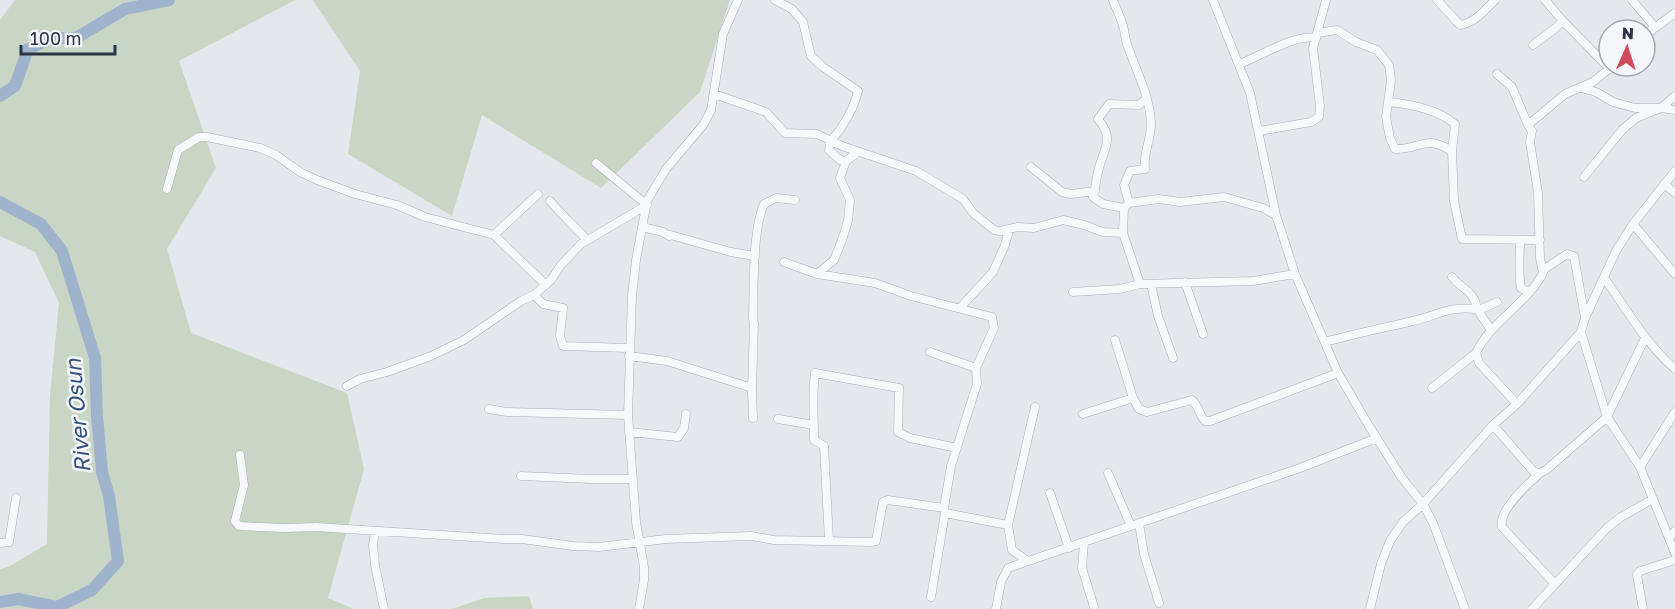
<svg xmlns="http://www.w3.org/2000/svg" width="1675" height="609" viewBox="0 0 1675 609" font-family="'Golos Text',sans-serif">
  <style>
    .green { fill: #c9d6c5 }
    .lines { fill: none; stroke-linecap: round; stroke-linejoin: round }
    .river { stroke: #9fb4cc; stroke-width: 12 }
    .minor-casing { stroke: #a9aeb7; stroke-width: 9 }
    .minor { stroke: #f7f8fa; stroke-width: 8 }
    .labels { text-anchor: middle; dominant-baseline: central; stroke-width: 5; stroke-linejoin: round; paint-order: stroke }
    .water-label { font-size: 22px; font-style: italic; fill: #34527a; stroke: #f4f6f9 }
  </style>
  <rect width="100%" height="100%" fill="#e4e7ec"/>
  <path class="green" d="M15,0H295L179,61L216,168L167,249L191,333L347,393L364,469L328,598L354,609H0V569L8,567L47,544L50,396L59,303L35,252L0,236V20Z
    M313,0H730L700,92L601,188L482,115L452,216L348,154L360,71Z
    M529,596L533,609H452L484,598Z"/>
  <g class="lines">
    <path class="river" d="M0,96L15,86L28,49L52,38H76L125,9L169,0
      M0,202L41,224L62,251L95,358L97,416L102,472L109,496L118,561L92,590L57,607L18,599L0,602"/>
    <g class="minor-casing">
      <path id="minor" d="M775,0L792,9L803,22L811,56L823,67L858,91C855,105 849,116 841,128C835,137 830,139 829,150L840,160L846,161
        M1213,0L1250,93L1276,215L1295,274L1338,373L1369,426L1402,478L1423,504L1433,523L1465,609
        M1437,0L1460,25C1475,23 1485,10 1495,0
        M1545,0L1562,20L1610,69
        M1632,0L1655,27
        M1317,33L1337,30L1356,42L1377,50L1389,65L1391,80L1386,117L1390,138L1395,149C1424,149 1423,134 1452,151L1454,201L1462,239L1540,240
        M1645,35L1675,13
        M1533,45L1557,27L1562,20
        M1240,64C1260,56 1295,34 1316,38
        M1497,74L1512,87L1528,125
        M1581,88L1596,92L1613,102L1635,108H1661L1675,110
        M714,94L766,112L785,133L817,134L842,146L916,171L963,199L973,213L994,230L1000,231L1018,227L1034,228L1063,220L1084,225L1103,232L1123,233L1124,208L1129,203L1124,185L1130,171L1145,169C1143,152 1151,140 1151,124C1150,95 1136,71 1127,44C1125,38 1125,32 1123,26C1121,17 1116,9 1113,0
        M1388,102C1410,104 1437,109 1455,124L1452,151
        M1259,131L1311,122L1319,117L1320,106L1313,48L1326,0
        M596,163L647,205
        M1031,167L1062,192L1071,194L1095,191
        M1584,177L1622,130L1636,118L1661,108L1675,96
        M1664,184L1675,193
        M167,189L178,150L199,137H207L260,148L276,155L300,172L317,180L355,194L397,205L425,217L494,235
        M538,194L494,235L546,285
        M550,201C562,215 575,227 587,240
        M1129,203L1159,199L1180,202L1224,197L1263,208L1276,215
        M1124,208L1103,204L1093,197C1096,187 1096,178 1099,168C1104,148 1115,139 1098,119L1109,104L1139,105L1146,99
        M1633,224L1675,274
        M642,227L663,232L669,236
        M1123,233L1140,284
        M667,234L731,252L755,256
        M1520,240C1520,256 1518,273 1521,288L1528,292
        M784,262L817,274L875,283L911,296L992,317L994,328L976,368
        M1543,270L1567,254L1574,256L1585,318
        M817,274L834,260L842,240L848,221L850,200L840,178L846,161L858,152
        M1452,277C1462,290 1474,290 1477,309
        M1605,279C1627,310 1646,344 1675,369
        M1185,282L1203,334
        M1151,284L1158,316L1173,358
        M1073,292L1120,289L1140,284L1253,281L1295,274
        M534,295L543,304L563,308L560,336L563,346L629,348
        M960,308L993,272L1005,245L1009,230
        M1479,310L1497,302
        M1581,332L1607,417L1640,467L1675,553
        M1115,340L1133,398
        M1325,342C1354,334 1383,328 1413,321C1439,315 1448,306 1477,309L1491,330
        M930,352L976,368L977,384L951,466L944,508
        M629,356L667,361L752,388
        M347,386L360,379L387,372L431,356L464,340L521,301L534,295L551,280L561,265L581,244L647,205
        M1432,388L1476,353
        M1517,404L1479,363L1476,353C1491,321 1527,304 1543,273L1540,258L1538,193L1530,142L1532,131L1528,125L1565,94L1593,82L1612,66
        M489,409L507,412L628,415
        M1083,414L1133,398L1139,409L1147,412L1192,400C1199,406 1199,415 1205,421H1210L1338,373
        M753,418L752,391L754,323L753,319C754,288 752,232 764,204L776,198L795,200
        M778,419L814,425
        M1493,425L1534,472L1540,473L1546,470L1607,417L1645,338
        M629,432L678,437L684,428L686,414
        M240,455L244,485L235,521L239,526L285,528L316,527L504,539H522L573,546L599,547L666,539L751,536L774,540L871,542L876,541L883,502L888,500L944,508L945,513L1008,525
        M1640,467L1675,412
        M1108,473L1131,526
        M1540,473C1528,484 1498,510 1502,527L1554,583
        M521,476L592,479H633
        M1050,493L1069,548
        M1139,523L1144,554L1159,603
        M375,532L373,545L375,565L384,609
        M1669,538L1675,531
        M829,540L824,446L814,440C814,417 812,395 815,373L899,388L898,432L910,438L957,448
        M0,543L9,542L16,498
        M1084,543L1082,568L1094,607
        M1026,560L1012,550L1008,525L1035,407
        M931,597L945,513
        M639,609L644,580V567L636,522L628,415L632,296L636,260L647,201L666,169L704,124L711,110L723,34L738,0
        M996,609L1001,582L1008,568L1300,468L1377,438
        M1370,609L1381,564L1390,541L1403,522L1423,504L1493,425L1517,404L1581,332L1585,318L1616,251L1633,224L1675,171
        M1532,609L1607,528L1621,517L1653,499
        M1643,609L1637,575L1640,571L1675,560"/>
    </g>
    <use href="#minor" class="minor"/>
  </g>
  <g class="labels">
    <g class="water-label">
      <text transform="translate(77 416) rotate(-95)">River Osun</text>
    </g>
  </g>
  <g transform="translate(1627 48) rotate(3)"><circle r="28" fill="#f4f6f9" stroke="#a4a8b1" stroke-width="1.5"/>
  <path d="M0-4.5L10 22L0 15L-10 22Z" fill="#d1495b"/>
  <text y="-9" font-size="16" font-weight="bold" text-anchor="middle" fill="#2b3445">N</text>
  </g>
  <path d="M21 45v9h94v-9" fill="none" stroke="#2b3445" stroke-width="3"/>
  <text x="30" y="45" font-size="18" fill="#2b3445" stroke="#f4f6f9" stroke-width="4.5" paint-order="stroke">100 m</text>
</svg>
